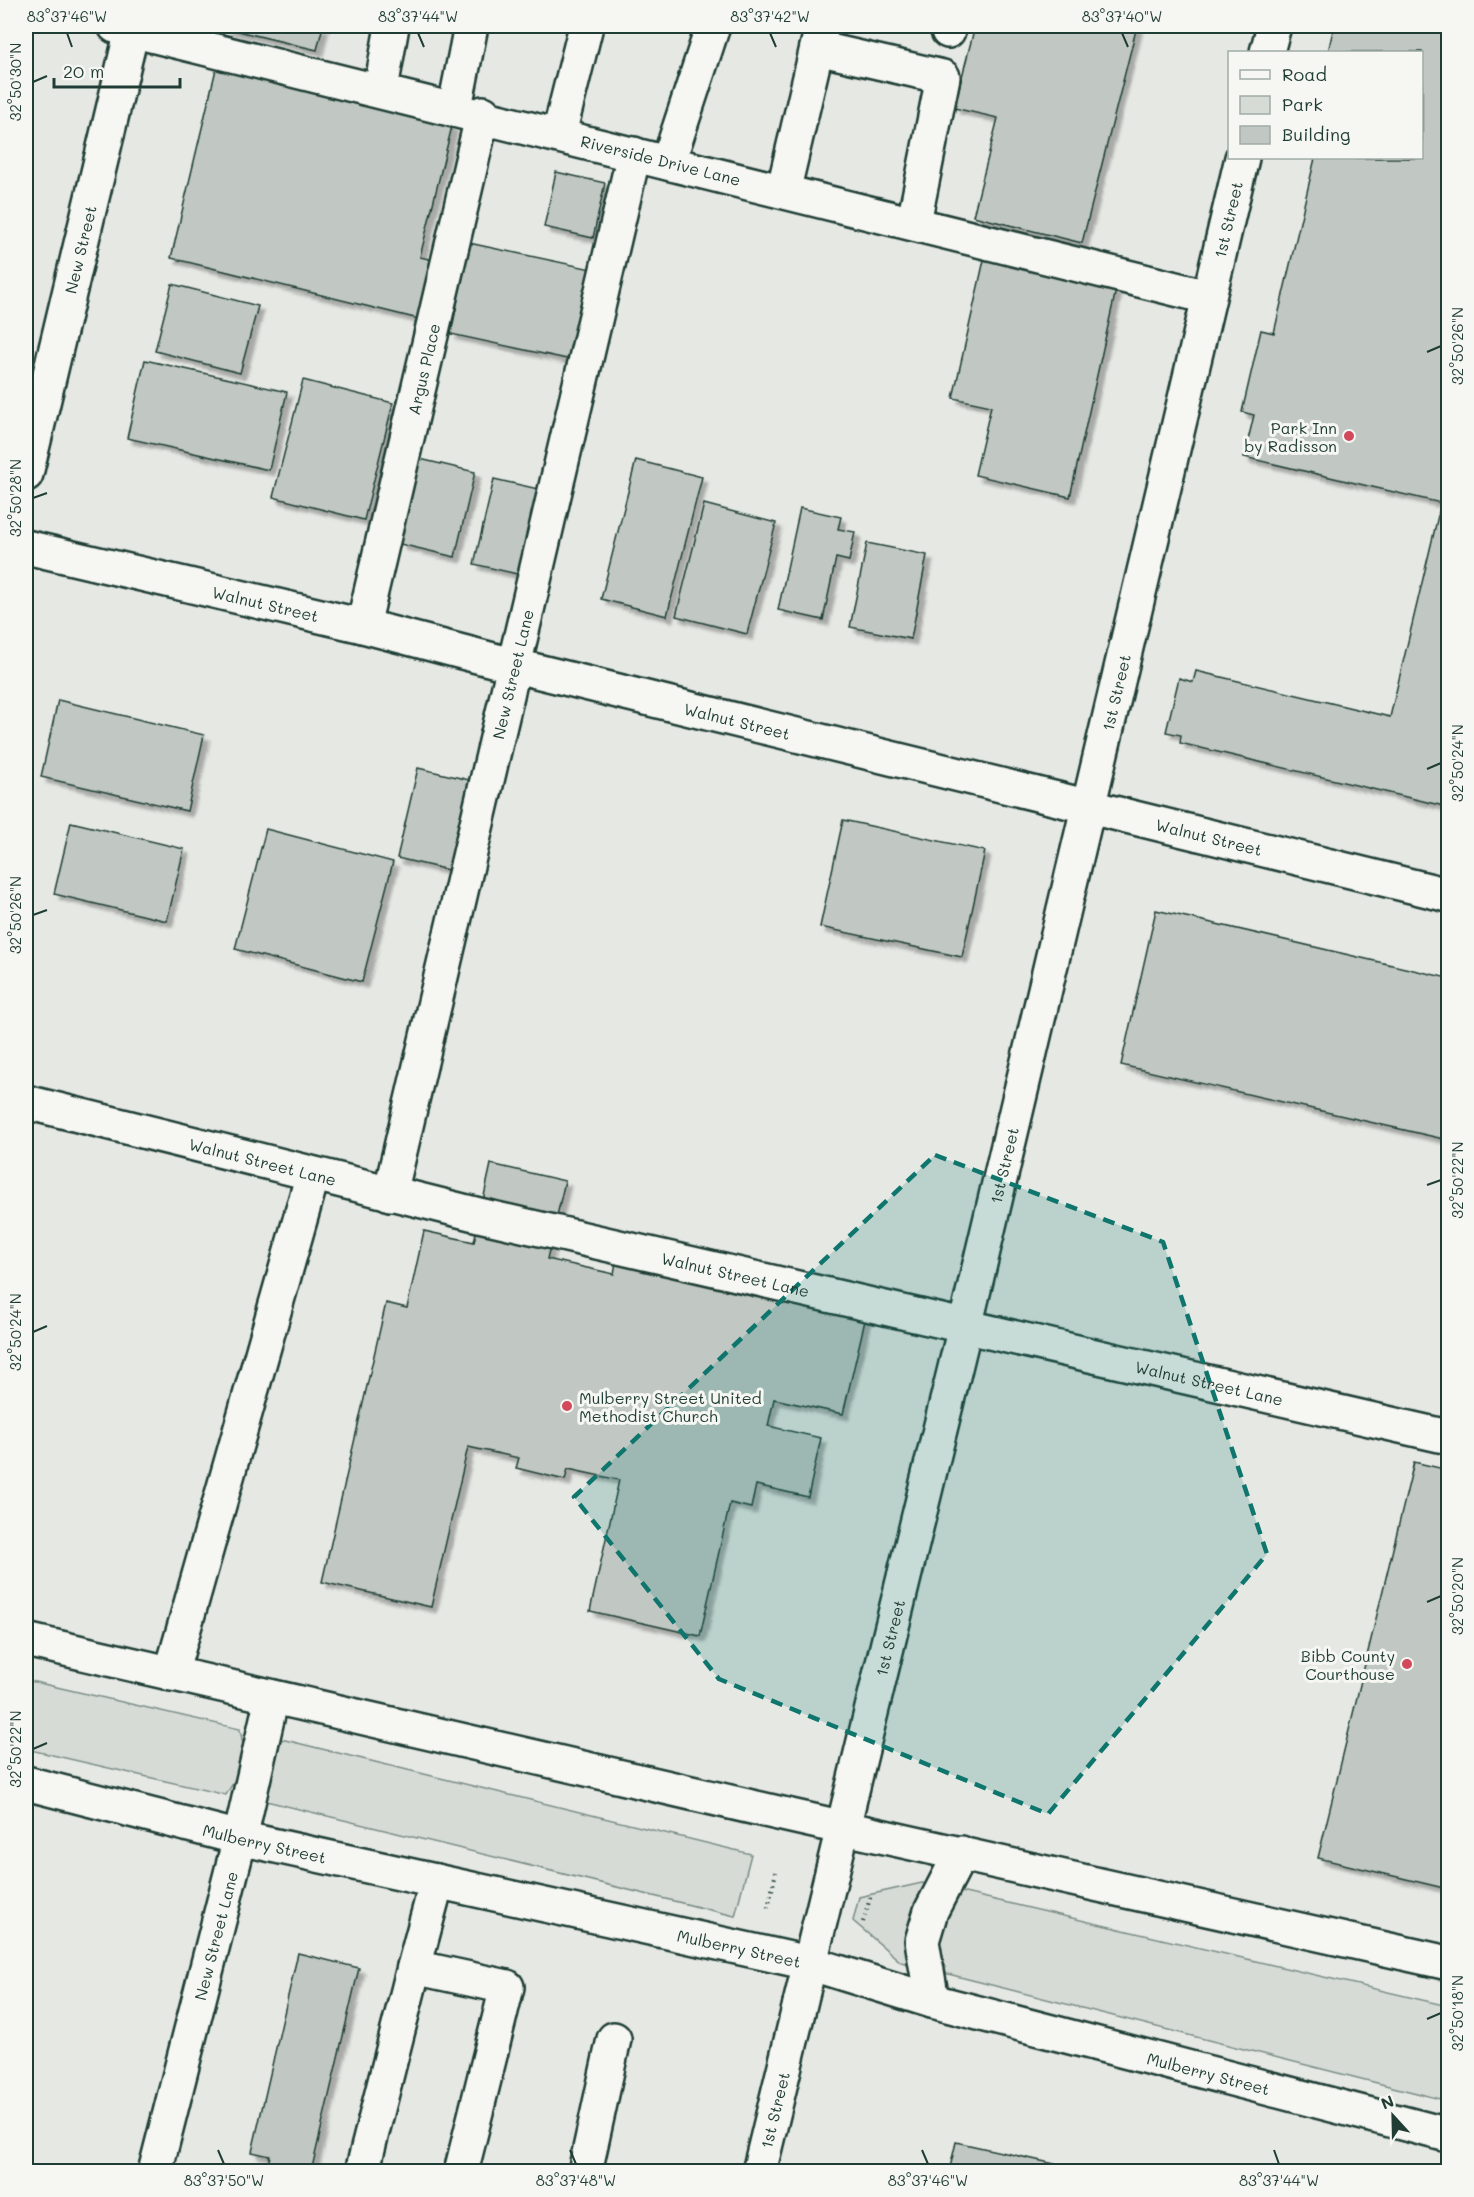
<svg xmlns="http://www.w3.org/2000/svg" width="1474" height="2197" viewBox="0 0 1474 2197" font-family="Mali,sans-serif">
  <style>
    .built { fill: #e6e8e4; fill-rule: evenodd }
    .green { fill: #d6dbd6; stroke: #7a8c85; stroke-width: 1.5 }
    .building { fill: #c1c8c3; stroke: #1f3d34; stroke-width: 1.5; filter: url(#shadow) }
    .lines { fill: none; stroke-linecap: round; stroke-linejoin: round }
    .minor-casing { stroke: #1f3d34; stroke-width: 38 }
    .major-casing { stroke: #1f3d34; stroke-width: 38 }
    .path { stroke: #1f3d34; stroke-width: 4; stroke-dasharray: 1.5 4.5; stroke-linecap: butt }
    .minor { stroke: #f6f6f2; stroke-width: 33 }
    .major { stroke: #f6f6f2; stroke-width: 33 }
    .marked { fill: #0f766e; fill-opacity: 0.2; stroke: #0f766e; stroke-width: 4.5; stroke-dasharray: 12 8; stroke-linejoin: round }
    .ticks { fill: none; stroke: #1f3d34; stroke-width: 2 }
    .poi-dot { fill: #d1495b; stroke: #f6f6f2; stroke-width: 2 }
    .labels { text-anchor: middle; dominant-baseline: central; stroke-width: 6; stroke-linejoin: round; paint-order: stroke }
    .street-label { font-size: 16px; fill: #1f3d34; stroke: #f6f6f2 }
    .poi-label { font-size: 16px; fill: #1f3d34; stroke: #f6f6f2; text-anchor: end }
    .neatline { fill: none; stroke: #1f3d34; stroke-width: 2 }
    .ticks-label { font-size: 15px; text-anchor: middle; fill: #1f3d34 }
  </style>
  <defs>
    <filter id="shadow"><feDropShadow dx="5.5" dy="5.5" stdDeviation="1.5" flood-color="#0004"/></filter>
  </defs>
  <rect width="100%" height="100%" fill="#f6f6f2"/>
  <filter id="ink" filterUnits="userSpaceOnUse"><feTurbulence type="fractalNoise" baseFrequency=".0167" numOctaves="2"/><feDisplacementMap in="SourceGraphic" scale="12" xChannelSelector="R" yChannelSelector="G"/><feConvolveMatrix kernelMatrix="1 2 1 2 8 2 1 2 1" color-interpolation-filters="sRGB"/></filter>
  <g filter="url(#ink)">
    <path class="built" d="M26,26H1448V2171H26ZM1230,52H1422V158H1230Z"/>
    <path class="green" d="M26,1680L240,1729L246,1760L226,1795L26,1749Z
      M281,1739L751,1854L735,1916L266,1801Z
      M922,1883L1448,2006V2101L901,1962L853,1921L859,1897Z"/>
    <path class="building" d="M225,26H323L317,50L225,28Z
      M975,26H1137L1082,243L973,216L998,118L954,108Z
      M1334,26H1448V807L1180,743L1181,735L1166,732L1179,678L1193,682L1196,671L1390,717L1441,503L1244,457L1254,415L1242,412L1261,330L1274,333L1315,158H1422V52H1328Z
      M216,69L452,126L420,257L433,260L419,319L171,258Z
      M556,172L605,183L593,238L544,227Z
      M469,243L601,271L581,362L451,334Z
      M984,260L1116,290L1070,497L975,475L991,406L953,398Z
      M172,284L258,306L240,373L155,351Z
      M145,360L287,392L269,470L127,438Z
      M303,380L393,403L364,520L273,497Z
      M420,459L475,472L455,557L400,544Z
      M636,460L702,477L667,616L601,599Z
      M494,479L547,491L526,576L474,564Z
      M704,504L776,523L747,634L676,616Z
      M800,508L841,517L838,529L855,532L849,561L836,558L823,620L778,610Z
      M867,543L927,555L911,639L850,627Z
      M58,700L204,735L187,811L41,777Z
      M418,768L478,782L457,872L397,858Z
      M843,820L985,851L962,957L820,927Z
      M71,822L184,849L167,921L54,894Z
      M266,829L393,862L362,982L235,949Z
      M1156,910L1448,978V1140L1121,1065Z
      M491,1164L565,1181L547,1259L614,1274L617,1256L867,1312L843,1414L774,1399L768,1426L821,1438L808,1497L756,1485L751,1508L730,1503L700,1636L590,1611L619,1480L568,1469L565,1480L516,1468L519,1458L468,1447L431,1607L322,1582L386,1303L407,1308L424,1231L474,1242Z
      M1414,1462L1448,1470V1889L1318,1858Z
      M298,1953L359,1968L311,2172H266L270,2156L252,2152Z
      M956,2142L1064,2166L1063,2172H949Z
      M1227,2166L1258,2172H1226Z"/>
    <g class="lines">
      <g class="minor-casing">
        <g id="minor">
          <path id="s1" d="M115,26C480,113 844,205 1208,297"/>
          <path d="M948,31L949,26"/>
          <path d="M817,48L943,77L914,222"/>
          <path d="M1267,52L1274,26"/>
          <path d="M381,89L392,26"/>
          <path d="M455,107L471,26"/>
          <path d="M559,134L586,26"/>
          <path d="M668,163L713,26"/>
          <path d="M784,188L822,26"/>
          <path id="s2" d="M26,474L133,26"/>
          <path id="s3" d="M26,547L363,626L512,665L1448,895"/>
          <path id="s4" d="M363,626L483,113"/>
          <path id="s5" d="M26,1102L479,1215L1448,1437"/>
          <path id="s6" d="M390,1194L634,154"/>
          <path d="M171,1674L313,1174"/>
          <path d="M414,1967L437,1881"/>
          <path id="s7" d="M155,2172L240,1838L272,1697"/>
          <path d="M362,2172L414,1967L507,1987L461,2172"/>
          <path d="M585,2172L614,2039"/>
          <path id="s8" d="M759,2172L965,1327L1242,158"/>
        </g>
      </g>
      <g class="major-casing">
        <g id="major">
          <path d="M26,1640L791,1816L1448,1963"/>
          <path id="s9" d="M26,1783L240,1838L809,1963L932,2001L1448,2135"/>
          <path d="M932,2001L922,1941L931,1911L961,1853"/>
        </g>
      </g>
      <path class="path" d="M768,1908L776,1872
        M863,1922L871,1895"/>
      <use href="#minor" class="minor"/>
      <use href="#major" class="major"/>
    </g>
  </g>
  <path class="marked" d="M935,1155L1163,1242L1267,1554L1048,1814L719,1679L574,1497Z"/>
  <path class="ticks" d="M67,33L72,47M418,33L424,47M770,33L776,47M1122,33L1128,47M33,82L47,76M1427,352L1441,346M33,498L47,493M1427,769L1441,763M33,915L47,910M1427,1185L1441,1180M33,1332L47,1326M1427,1602L1441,1596M33,1749L47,1743M1427,2019L1441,2013M218,2150L224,2164M570,2150L576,2164M922,2150L928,2164M1274,2150L1279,2164"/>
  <g class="poi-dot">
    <circle cx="1349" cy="436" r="6"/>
    <circle cx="567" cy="1406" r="6"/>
    <circle cx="1407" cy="1664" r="6"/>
  </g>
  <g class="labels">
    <g class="street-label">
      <text stroke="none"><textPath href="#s1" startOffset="562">Riverside Drive Lane</textPath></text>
      <text stroke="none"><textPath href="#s8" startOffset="2008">1st Street</textPath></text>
      <text stroke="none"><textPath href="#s2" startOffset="231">New Street</textPath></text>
      <text stroke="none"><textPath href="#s4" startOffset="264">Argus Place</textPath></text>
      <text stroke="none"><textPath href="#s3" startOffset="246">Walnut Street</textPath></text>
      <text stroke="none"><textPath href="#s6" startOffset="534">New Street Lane</textPath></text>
      <text stroke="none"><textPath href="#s8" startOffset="1522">1st Street</textPath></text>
      <text stroke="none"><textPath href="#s3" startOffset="732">Walnut Street</textPath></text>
      <text stroke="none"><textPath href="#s3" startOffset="1218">Walnut Street</textPath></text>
      <text stroke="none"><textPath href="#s5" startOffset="244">Walnut Street Lane</textPath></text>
      <text stroke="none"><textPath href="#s8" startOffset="1036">1st Street</textPath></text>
      <text stroke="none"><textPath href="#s5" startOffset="730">Walnut Street Lane</textPath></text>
      <text stroke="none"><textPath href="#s5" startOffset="1216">Walnut Street Lane</textPath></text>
      <text stroke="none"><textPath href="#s8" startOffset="550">1st Street</textPath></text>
      <text stroke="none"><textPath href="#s9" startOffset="246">Mulberry Street</textPath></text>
      <text stroke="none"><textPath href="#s7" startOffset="244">New Street Lane</textPath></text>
      <text stroke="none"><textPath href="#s9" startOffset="732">Mulberry Street</textPath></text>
      <text stroke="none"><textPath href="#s9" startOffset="1218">Mulberry Street</textPath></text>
      <text stroke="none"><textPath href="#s8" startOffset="64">1st Street</textPath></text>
    </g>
    <g class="poi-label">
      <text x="1337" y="427">Park Inn<tspan x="1337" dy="18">by Radisson</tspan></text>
      <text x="579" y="1397" text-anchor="start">Mulberry Street United<tspan x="579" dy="18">Methodist Church</tspan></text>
      <text x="1395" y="1655">Bibb County<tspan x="1395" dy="18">Courthouse</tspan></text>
    </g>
  </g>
  <rect width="1474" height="2197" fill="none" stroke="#f6f6f2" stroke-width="66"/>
  <rect x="1228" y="51" width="195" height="108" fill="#f6f6f2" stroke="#a0aca6" stroke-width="1.5"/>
  <rect x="1240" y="70" width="30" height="9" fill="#f6f6f2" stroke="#a0aca6" stroke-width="1.5"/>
  <text x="1282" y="81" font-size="18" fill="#1f3d34">Road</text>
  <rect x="1240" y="96" width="30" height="18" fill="#d6dbd6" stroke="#a0aca6" stroke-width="1.5"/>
  <text x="1282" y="111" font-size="18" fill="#1f3d34">Park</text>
  <rect x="1240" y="126" width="30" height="18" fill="#c1c8c3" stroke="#a0aca6" stroke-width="1.5"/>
  <text x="1282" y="141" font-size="18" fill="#1f3d34">Building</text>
  <g transform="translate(1393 2116) rotate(338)" stroke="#f6f6f2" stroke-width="4.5" paint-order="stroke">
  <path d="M0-4.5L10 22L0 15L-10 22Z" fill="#1f3d34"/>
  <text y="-9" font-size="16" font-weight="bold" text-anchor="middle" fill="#1f3d34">N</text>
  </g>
  <path d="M54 78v9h126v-9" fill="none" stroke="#1f3d34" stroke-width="3"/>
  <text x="63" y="78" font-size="18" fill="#1f3d34" stroke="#f6f6f2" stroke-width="4.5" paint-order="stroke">20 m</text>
  <rect x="33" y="33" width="1408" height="2131" class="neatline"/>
  <g class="ticks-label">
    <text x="67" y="22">83°37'46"W</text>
    <text x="418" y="22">83°37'44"W</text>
    <text x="770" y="22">83°37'42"W</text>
    <text x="1122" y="22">83°37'40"W</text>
    <text transform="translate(16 82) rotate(-90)" y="5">32°50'30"N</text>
    <text transform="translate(1458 346) rotate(-90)" y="5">32°50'26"N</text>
    <text transform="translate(16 498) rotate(-90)" y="5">32°50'28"N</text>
    <text transform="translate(1458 763) rotate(-90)" y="5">32°50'24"N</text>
    <text transform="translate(16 915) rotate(-90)" y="5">32°50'26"N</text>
    <text transform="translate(1458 1180) rotate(-90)" y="5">32°50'22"N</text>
    <text transform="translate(16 1332) rotate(-90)" y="5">32°50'24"N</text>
    <text transform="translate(1458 1596) rotate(-90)" y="5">32°50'20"N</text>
    <text transform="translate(16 1749) rotate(-90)" y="5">32°50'22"N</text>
    <text transform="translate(1458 2013) rotate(-90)" y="5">32°50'18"N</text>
    <text x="224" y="2186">83°37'50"W</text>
    <text x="576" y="2186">83°37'48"W</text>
    <text x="928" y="2186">83°37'46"W</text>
    <text x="1279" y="2186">83°37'44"W</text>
  </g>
</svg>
